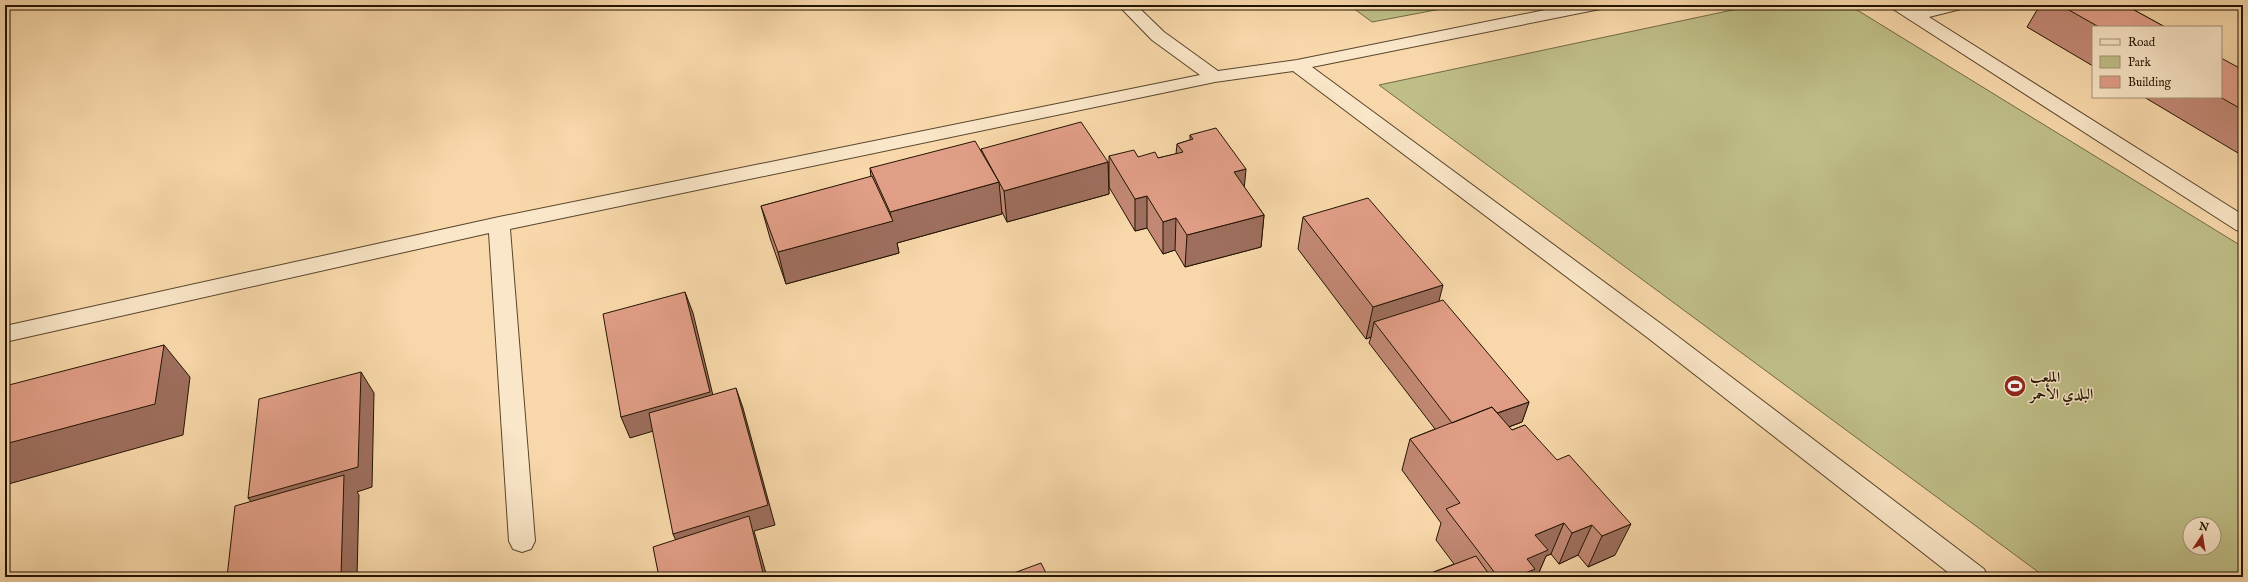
<svg xmlns="http://www.w3.org/2000/svg" width="2248" height="582" viewBox="0 0 2248 582" font-family="'IM FELL English',Amiri,serif">
  <style>
    .green { fill: #bfbe87; stroke: #716944; fill-rule: evenodd }
    .lines { fill: none; stroke-linecap: round; stroke-linejoin: round }
    .minor-casing { stroke: #58452b; stroke-width: 2 }
    .minor { fill: #fae6c8; fill-rule: evenodd }
    .wall { fill: #c28874; stroke: #231401 }
    .shaded-wall { fill: #9e6f5e; stroke: #231401 }
    .building { fill: #e19e87; stroke: #231401 }
    .labels { text-anchor: middle; dominant-baseline: central; stroke-width: 3; stroke-linejoin: round; paint-order: stroke }
    .poi-label { font-size: 15px; font-weight: bold; fill: #231401; stroke: #fae6c8; text-anchor: start }
  </style>
  <rect width="100%" height="100%" fill="#f8d8aa"/>
  <filter id="stains"><feTurbulence type="fractalNoise" baseFrequency=".005" numOctaves="4"/><feColorMatrix values="0 0 0 0 .2 0 0 0 0 .09 0 0 0 0 .02 0 0 0 .5 -.17"/></filter>
  <radialGradient id="worn" r=".72"><stop offset=".6" stop-color="#630" stop-opacity="0"/><stop offset="1" stop-color="#630" stop-opacity=".3"/></radialGradient>
  <path class="green" d="M1349,5H1462L1372,22Z
    M1756,5H1849L2243,247V577H2045L1379,85ZM2190,524H2214V548H2190Z"/>
  <g class="lines">
    <g class="minor-casing">
      <path id="minor" d="M1118,5H1136L1164,32L1218,71L1297,60L1570,5H1603L1601,9L1595,10L1312,67L1664,326L1984,569L1988,577H1954L1648,338L1293,71L1215,82L510,229L535,541L531,549L522,552L513,549L509,541L489,233L5,342V326L499,217L1200,75L1152,40Z
        M1891,5H1911L1917,9L1935,5H1963L1961,9L1929,17L2243,215V232L2236,230L1893,9Z"/>
    </g>
    <use href="#minor" class="minor"/>
  </g>
  <path class="wall" d="M2040,5H2125L2165,27H2093V66L2027,27Z
    M2243,70V156L2144,97H2221Z
    M1190,135L1244,187L1264,215L1261,247L1185,267L1175,250L1163,254L1147,228L1135,231L1109,187V156L1158,158L1176,154L1177,144L1190,140Z
    M981,149L1108,162L1109,194L1007,222L1002,212V214L897,243L899,253L786,284L770,238L761,206L871,177L870,168L981,152Z
    M1303,217L1439,302L1529,402L1522,422L1509,427L1512,430L1525,425L1615,555L1588,567L1578,555L1559,564L1551,554L1546,556L1537,577H1421L1454,564L1436,540L1441,523L1402,470L1410,439L1435,429L1369,343L1371,337L1366,339L1298,249Z"/>
  <path class="shaded-wall" d="M1108,162L1109,194L1007,222L1004,191Z
    M1246,169L1243,201L1234,172Z
    M999,182L1002,214L897,243L899,253L786,284L778,252L892,221L890,212Z
    M1147,196V228L1135,231V199Z
    M1264,215L1261,247L1185,267L1187,235Z
    M1176,218L1175,250L1163,254V222Z
    M1443,285L1435,317L1374,322L1371,337L1366,339L1373,307Z
    M685,292L693,313L717,412L630,438L621,417Z
    M164,345L190,377L183,435L5,485V400Z
    M361,372L374,393L372,487L357,492L359,495L357,577H341L265,518L248,498Z
    M736,388L743,408L775,525L754,531L767,577H764L682,554L673,534Z
    M1529,402L1522,422L1450,448L1456,428Z
    M1564,523L1551,554L1546,556L1537,577H1516L1535,535Z
    M1631,524L1615,555L1588,567L1602,536Z
    M1592,525L1578,555L1559,564L1572,533Z"/>
  <path class="building" d="M2060,5H2125L2165,27H2099Z
    M2221,58L2243,70V110L2220,97H2221Z
    M1081,122L1108,162L1004,191L981,149Z
    M1216,128L1246,169L1234,172L1264,215L1187,235L1176,218L1163,222L1147,196L1135,199L1109,156L1134,150L1138,157L1155,152L1158,158L1183,152L1177,144L1193,139L1190,135Z
    M975,141L999,182L890,212L870,168Z
    M872,176L893,221L778,252L761,206Z
    M1368,198L1443,285L1373,307L1303,217Z
    M685,292L710,392L621,417L603,314Z
    M1443,300L1529,402L1497,413L1492,407L1452,423L1374,322Z
    M164,345L155,404L5,444V386Z
    M361,372L358,467L248,498L259,399Z
    M736,388L768,505L673,534L649,413Z
    M1492,407L1512,430L1525,425L1557,460L1569,455L1631,524L1602,536L1592,525L1572,533L1564,523L1535,535L1548,550L1527,559L1535,569L1516,577H1498L1446,509L1460,503L1410,439Z
    M344,475L341,577H227L235,506Z
    M749,516L764,577H659L653,547Z
    M1476,556L1491,577H1421Z
    M1041,563L1048,577H1003Z"/>
  <defs>
    <g id="stadium-disc" transform="scale(1.15)"><circle r="9.5" fill="#8f2418" stroke="#fae6c8"/><path d="M0-5a6.5 5 0 1 0 0 10a6.5 5 0 1 0 0-10ZM-3.5-1.8h7v3.6h-7Z" fill="#fff"/></g>
  </defs>
  <g fill-rule="evenodd">
    <use href="#stadium-disc" x="2015" y="386"/>
  </g>
  <g class="labels">
    <g class="poi-label">
      <text x="2030" y="377">الملعب<tspan x="2030" dy="17">البلدي الأحمر</tspan></text>
    </g>
  </g>
  <rect width="2248" height="582" fill="none" stroke="#f8d8aa" stroke-width="20"/>
  <rect x="6" y="6" width="2236" height="570" fill="none" stroke="#231401" stroke-width="2"/>
  <rect x="10" y="10" width="2228" height="562" fill="none" stroke="#231401"/>
  <rect x="2092" y="26" width="130" height="72" fill="#fae6c8" stroke="#a49278"/>
  <rect x="2100" y="39" width="20" height="6" fill="#fae6c8" stroke="#a49278"/>
  <text x="2128" y="46" font-size="12" fill="#231401">Road</text>
  <rect x="2100" y="56" width="20" height="12" fill="#bfbe87" stroke="#a49278"/>
  <text x="2128" y="66" font-size="12" fill="#231401">Park</text>
  <rect x="2100" y="76" width="20" height="12" fill="#e19e87" stroke="#a49278"/>
  <text x="2128" y="86" font-size="12" fill="#231401">Building</text>
  <g transform="translate(2202 536) rotate(12)"><circle r="19" fill="#fae6c8" stroke="#a49278"/>
  <path d="M0-3L7 15L0 10L-7 15Z" fill="#8f2418"/>
  <text y="-6" font-size="11" font-weight="bold" text-anchor="middle" fill="#231401">N</text>
  </g>
  <rect width="100%" height="100%" filter="url(#stains)"/>
  <rect width="100%" height="100%" fill="url(#worn)"/>
</svg>
